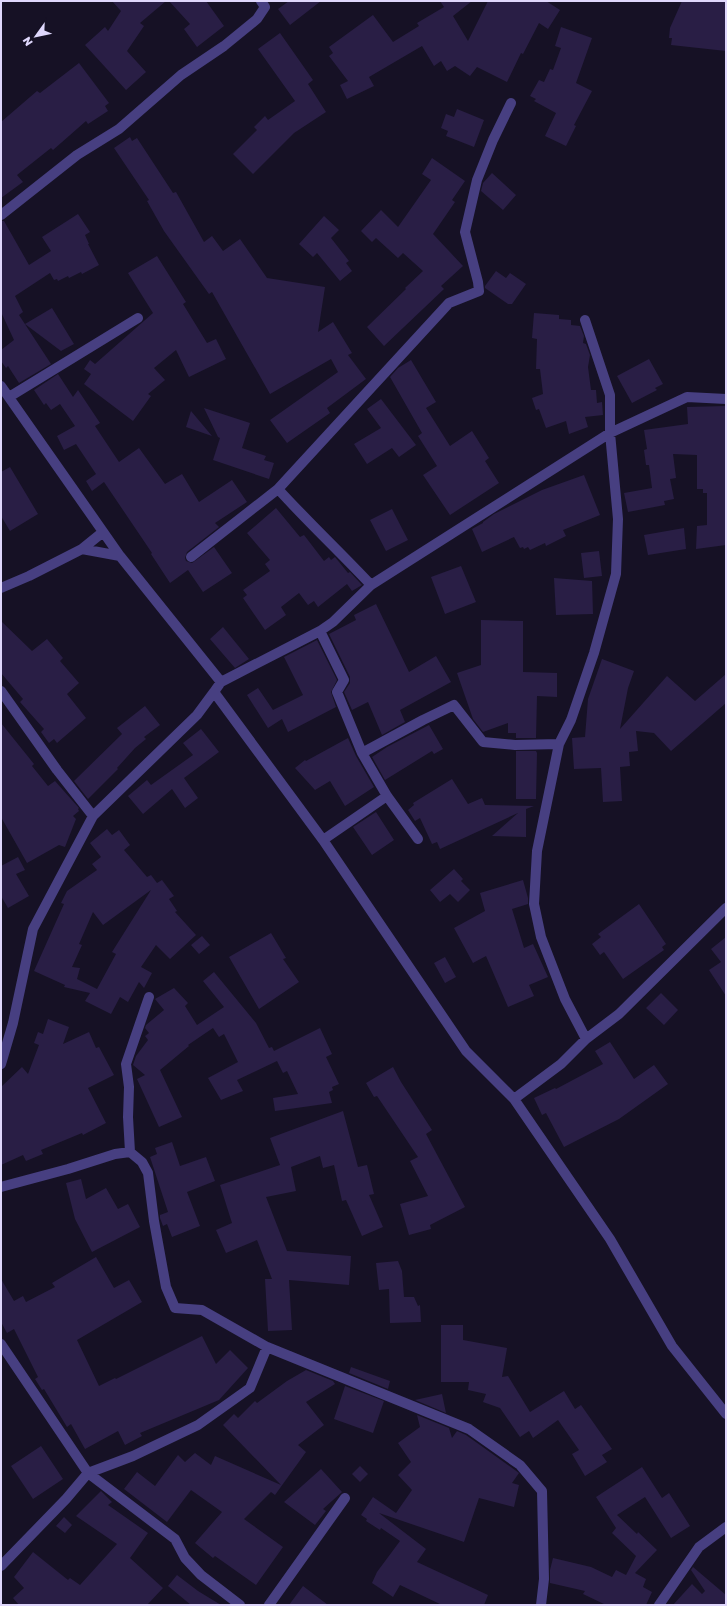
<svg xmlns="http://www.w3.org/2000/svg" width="727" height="1606" viewBox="0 0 727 1606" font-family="'Golos Text',sans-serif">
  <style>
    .building { fill: #291e45; fill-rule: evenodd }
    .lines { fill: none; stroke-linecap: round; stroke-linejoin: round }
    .street { stroke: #473f81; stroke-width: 10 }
  </style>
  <rect width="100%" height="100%" fill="#161125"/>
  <path class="building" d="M112,1H166L140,23L144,26L127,51L146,72L126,90L85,45L105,27L108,31L121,11Z
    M169,1H206L224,26L197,47L184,29L190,24Z
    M289,1H321L290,25L278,9Z
    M440,1H472L453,16L468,41L488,1H546L560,10L548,29L539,23L523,54L521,53L507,82L477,67L470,76L455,66L447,71L441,61L434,66L422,46L369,77L374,86L347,99L340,85L348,81L329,56L333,53L329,47L373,15L393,42L419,26L417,23L444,7Z
    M682,1H726V51L671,45L672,38H669L670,28Z
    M561,27L592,38L576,83L592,91L574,125L576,126L566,146L545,136L556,113L534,101L536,99L530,96L539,80L544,82L550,69L553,70L561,48L555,46Z
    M280,33L313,80L308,84L326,112L294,133L253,174L233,154L257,130L254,127L265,116L268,120L295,101L258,49Z
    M79,63L109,103L105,106L108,111L88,124L86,121L53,150L51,148L17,175L23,182L1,198V122L37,91L40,93Z
    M457,109L484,120L474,147L446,136L448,131L441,128L446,114L454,117Z
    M130,137L132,141L137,138L173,193L176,192L204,242L212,236L223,251L240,239L267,278L325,287L318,332L333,322L352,353L348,355L366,379L327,408L330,413L287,443L270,420L338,372L331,359L270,394L212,292L209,294L164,231L147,201L149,200L114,148Z
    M432,158L465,181L452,200L455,202L433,234L463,266L441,286L444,289L384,346L367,327L406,289L405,288L423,271L403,253L398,258L376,238L372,242L361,231L381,210L398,227L431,180L422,174Z
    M492,173L516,195L503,210L481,191L483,183Z
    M78,214L90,232L85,235L89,244H88L99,265L82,274L81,272L69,278L68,276L58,281L57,279L54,280L50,273L15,296L23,312L19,315L51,364L19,383L8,366L6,368L1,361V350L14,340L1,312V221H4L29,265L51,251L42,237Z
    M324,216L339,230L331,238L349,261L346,263L352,271L340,281L317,253L313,257L299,244Z
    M157,256L186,302L183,304L207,343L216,339L226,359L189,377L176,350L154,368L165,380L148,394L151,396L133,421L84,384L91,374L84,369L90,360L95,364L153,313L128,273Z
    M496,271L506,278L510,273L526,284L512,304H508L485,288V286Z
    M52,308L74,344L61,351L25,324Z
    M534,313L559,315V319L571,320V325L580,326L584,336L583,343L586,344L590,355L588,367L591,390H596L597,403L602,402L603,415L585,417L588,427L569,434L566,421L546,428L539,409L536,410L532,398L543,394L540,369H536L537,339L532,338Z
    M649,359L663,384L655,388L657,390L632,403L617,376Z
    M411,360L436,402L426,408L450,446L472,431L489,458L485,461L499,483L450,515L423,475L437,466L418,436L422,433L390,377L398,368Z
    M58,374L73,397L78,390L100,423L95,426L119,462L139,448L165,484L182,474L199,502L232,480L247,502L215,523L219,527L187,552L185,558L186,561L192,563L214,547L232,573L203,592L188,570L170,583L151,554L152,553L104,482L92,491L86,481L96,474L76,444L64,450L57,436L75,426L60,404L51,410L46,403L44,405L34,390Z
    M381,399L416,445L399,457L392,448L367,464L354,444L381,428L367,409Z
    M726,406V545L696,549L697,526L707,525V493H703V489H697V455L673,454L676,478L670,479L674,499L664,501L665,505L628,512L624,493L652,488L649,465H646L644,450L647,449L644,430L688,424L687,407Z
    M204,408L250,423L242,448L266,456L264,460L274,463L269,479L213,460L220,438L218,437Z
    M191,411L212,436L186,427Z
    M10,467L38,514L10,531L1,516V472Z
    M584,475L600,515L563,530L566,536L546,546L545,543L530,550L528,547L524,549L523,547L520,548L514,537L482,552L472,529L483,523V522L494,514L542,490Z
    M276,508L300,537L304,535L324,561L329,557L331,560L335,557L348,573L350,572L362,585L352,591L347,584L318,607L314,601L308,605L299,593L281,607L286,615L265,630L243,598L247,595L243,590L270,571L265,564L270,560L247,533Z
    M392,509L408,540L386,551L370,520Z
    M684,528L686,549L648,555L644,535Z
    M599,551L602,576L584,578L581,553Z
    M461,566L476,602L445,614L431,577Z
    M554,578L592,581L593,614L556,615Z
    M376,604L409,672L436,656L451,682L400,710L405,722L382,735L368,702L352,710L344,692L350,683V677L329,634L356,620L354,615Z
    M481,620L523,621V672L557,673V697L537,696L536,738H516V733H508V723L483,732L473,719L457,673L481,665Z
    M1,621L32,651L47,639L63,658L60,661L79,683L67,694L86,718L57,743L54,739L49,743L41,732L44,729L20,702L23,699L1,673Z
    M223,627L249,659L235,668L210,639Z
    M317,640L337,680L331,692L336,707L288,732L282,719L268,728L247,695L258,688L273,710L303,695L284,657Z
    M602,659L634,671L628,688L620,729L667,676L695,701L726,674V703L671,751L654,733L636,731L638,751L629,752L630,766L620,767L622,801L603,802L601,768L574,769L572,738L585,737L588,699Z
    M145,706L160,725L144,737L146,739L135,748L117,768L118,769L88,799L74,781L122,734L117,728Z
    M1,723L34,764L32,766L48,786L55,781L79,808L78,809L79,811L73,816L76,819L65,847L59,845L27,863L1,817Z
    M429,725L443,749L434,754L432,751L385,780L372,757L387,747Z
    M201,729L219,752L184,778L198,798L185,808L172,789L143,814L128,796L147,780L151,785L193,755L183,743Z
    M348,738L356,756L374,787L345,806L330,781L315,790L295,768L305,760L306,761Z
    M516,751H536L537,753L536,799H516Z
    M452,779L468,804L482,798L485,805L534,806L526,809V837L492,836L518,813L440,849L437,842L432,844L420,818L415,821L408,810L414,805L413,803Z
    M376,812L394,840L372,855L353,827Z
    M107,829L112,835L119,830L130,845L124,850L147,877L151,875L157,883L162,880L174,896L169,899L177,911L175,912L196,935L170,959L156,945L141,967L152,973L144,988L139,982L128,1002L120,997L111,1014L85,1001L90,993L64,987L65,985L34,971L64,904L61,903L67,891L97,870L92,864L101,857L90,843ZM151,890L112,952L116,954L97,989L77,979L80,968L72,967L82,945L79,944L93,912L103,925Z
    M18,857L25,870L16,874L29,896L8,908L1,896V866Z
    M454,869L463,879L461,881L470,890L458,902L450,894L440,902L430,890Z
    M523,880L528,898V904L512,909L524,948L533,944L548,977L529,985L534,996L508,1007L486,956L473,963L454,928L485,911L480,893Z
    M639,904L666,944L662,947L664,950L623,979L604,952L600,955L592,944L601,937L598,934Z
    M271,933L286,958L283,959L299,982L259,1009L229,957Z
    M202,936L210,945L199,954L191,945Z
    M726,937V996L709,970L721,962L711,949Z
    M445,957L456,977L445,983L434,963Z
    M214,972L256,1023L269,1048L272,1047L274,1051L320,1028L332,1054L326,1057L339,1084L332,1087L333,1090L329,1092L332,1103L275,1111L273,1098L298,1094L287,1071L283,1073L277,1061L237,1080L243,1091L221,1100L208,1078L238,1062L224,1034L219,1037L213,1028L188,1045L189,1046L160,1070L182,1117L159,1127L137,1079L145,1075L133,1065L136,1056L148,1040L145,1036L149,1033L145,1028L146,1025L164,1010L155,999L174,988L188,1003L185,1006L197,1025L224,1007L203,981Z
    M661,993L678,1010L664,1025L646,1008Z
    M48,1019L69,1027L63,1044L89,1032L96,1048L99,1047L114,1075L88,1088L106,1123L83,1135L82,1133L41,1150L43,1154L26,1161L23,1155L1,1165V1087L22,1067L28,1074L39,1045L34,1043L38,1032L43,1034Z
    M610,1042L634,1079L654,1065L668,1084L619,1119L564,1147L546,1113L542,1115L534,1098L555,1088L556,1089L603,1064L595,1051Z
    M393,1067L401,1082L432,1130L426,1134L465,1207L430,1225L431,1229L409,1235L400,1204L428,1196L410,1161L418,1157L377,1096L374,1097L366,1083Z
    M343,1111L358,1167L367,1165L374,1194L369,1195L383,1227L362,1236L346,1200L342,1201L334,1165L323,1168L320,1156L291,1167L296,1191L266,1197L287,1251L351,1256L349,1285L289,1280L292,1330L268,1331L265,1279H272L257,1240L226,1253L216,1230L232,1223L220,1185L280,1165L270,1138Z
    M172,1142L180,1166L206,1157L215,1181L187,1192L200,1226L172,1237L167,1224L163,1226L160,1218V1215L168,1212L150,1157L157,1154L155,1148Z
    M81,1179L86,1199L106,1188L118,1209L128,1204L140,1227L92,1252L75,1219L66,1183Z
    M96,1257L114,1288L129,1280L142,1302L77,1340L99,1386L115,1378L116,1379L202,1336L216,1364L230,1350L248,1368L219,1400L140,1433L142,1436L125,1445L118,1431L85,1449L71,1424L67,1427L44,1389L42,1390L35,1379L38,1377L14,1329L7,1333L1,1322V1279L14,1301L23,1296L26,1302L55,1287L52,1283Z
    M398,1261L402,1271L404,1297H414L418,1306L420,1305L421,1322L390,1323L389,1289L379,1290L376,1263Z
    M441,1325H463V1340L507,1348L502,1377L508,1376L530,1412L564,1391L575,1409L581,1405L612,1449L602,1455L607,1462L585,1476L572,1454L579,1450L558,1420L533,1438L529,1431L520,1437L500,1408L483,1402L486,1394L468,1390L469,1382H441Z
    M351,1367L390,1381L388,1389L349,1373Z
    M306,1370L333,1381L335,1384L306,1402L324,1425L298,1445L306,1452L275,1495L271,1492L244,1519L283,1547L256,1585L215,1556L213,1558L195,1543L222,1512L191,1490L167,1522L124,1489L137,1472L155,1486L178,1455L185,1462L195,1453L211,1465L215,1456L281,1485L223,1425L234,1414L238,1418L255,1401L257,1403L287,1381Z
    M345,1386L384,1401L373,1433L334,1419Z
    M442,1394L446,1413L415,1400Z
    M417,1415L449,1428L452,1438L457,1431L466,1435L519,1473L512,1483L519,1485L514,1507L479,1498L464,1542L379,1513L426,1549L417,1562L488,1595L484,1605H442L400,1585L393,1597L372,1583L377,1572L400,1541L381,1528L380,1530L366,1521L367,1519L361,1515L373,1497L396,1513L412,1490L398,1475L411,1462L398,1443L420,1427Z
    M41,1446L63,1479L33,1499L11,1466Z
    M360,1466L368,1474L360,1482L352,1474Z
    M642,1467L662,1498L669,1493L690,1526L671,1538L645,1497L617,1515L637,1534L638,1532L657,1550L635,1573L646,1579L643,1587L652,1592L646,1605H606L583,1594L585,1591L550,1583V1570L553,1558L591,1567L612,1577L616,1570L626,1575L636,1556L612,1533L616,1528L596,1497Z
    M321,1469L342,1492L323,1509L326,1511L315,1525L284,1502Z
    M101,1491L112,1502L108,1505L148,1533L130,1558L163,1588L147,1605H19L13,1598L24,1588L14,1577L33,1552L68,1580L70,1578L80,1585L117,1544L76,1516Z
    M64,1517L72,1525L65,1533L56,1526Z
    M693,1567L726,1595V1605H673L692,1584L702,1594L705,1591L691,1570Z
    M177,1575L198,1591L221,1605H191L168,1586Z
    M303,1586L328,1605H289Z"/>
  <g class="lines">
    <path class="street" d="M1,215L77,155L119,129L181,75L224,46L257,19L265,7L261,1
      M585,320L610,395V433L618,519L616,574L594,653L571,720L559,744L537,851L534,904L541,937L565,999L586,1039
      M1,386L120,556L221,682L214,692L323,840L466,1051L514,1099L610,1239L672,1346L726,1414
      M9,397L138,318
      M82,549L120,556
      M191,557L278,489
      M371,585C340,552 308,522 278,489L449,303L479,291L478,282L465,232L477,180L493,140L511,103
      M1,588L29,576L82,549L103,532
      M320,631L344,680L337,692L362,753L387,796L418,839
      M221,682L320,631L333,622L371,585L610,433L687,397L726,399
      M1,691L57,770L93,816
      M362,753L423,720L454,705L483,742L515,745L559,744
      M323,840L387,796
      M1,1064L13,1023L33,929L93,816L197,715L214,692
      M514,1099L561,1064L586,1039L619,1014L726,908
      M130,1152L128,1117L129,1087L126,1064L149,997
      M1,1187L68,1169L115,1154L130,1152L142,1162L148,1173L154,1221L166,1287L175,1308L202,1310L267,1347L250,1388L198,1425L133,1456L88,1473L66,1499L1,1566
      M1,1344L88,1473L175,1539L185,1558L201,1575L240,1605
      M267,1347L469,1429L520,1465L542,1491L544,1579L541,1605
      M269,1605L345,1498
      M659,1605L699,1547L726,1527"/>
  </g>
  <rect width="727" height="1606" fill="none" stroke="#dfd7fc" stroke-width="4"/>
  <g transform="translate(36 36) rotate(237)" stroke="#161125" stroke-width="3" paint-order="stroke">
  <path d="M0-3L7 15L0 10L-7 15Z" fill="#dfd7fc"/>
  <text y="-6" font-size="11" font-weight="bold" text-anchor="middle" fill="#dfd7fc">N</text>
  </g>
</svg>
